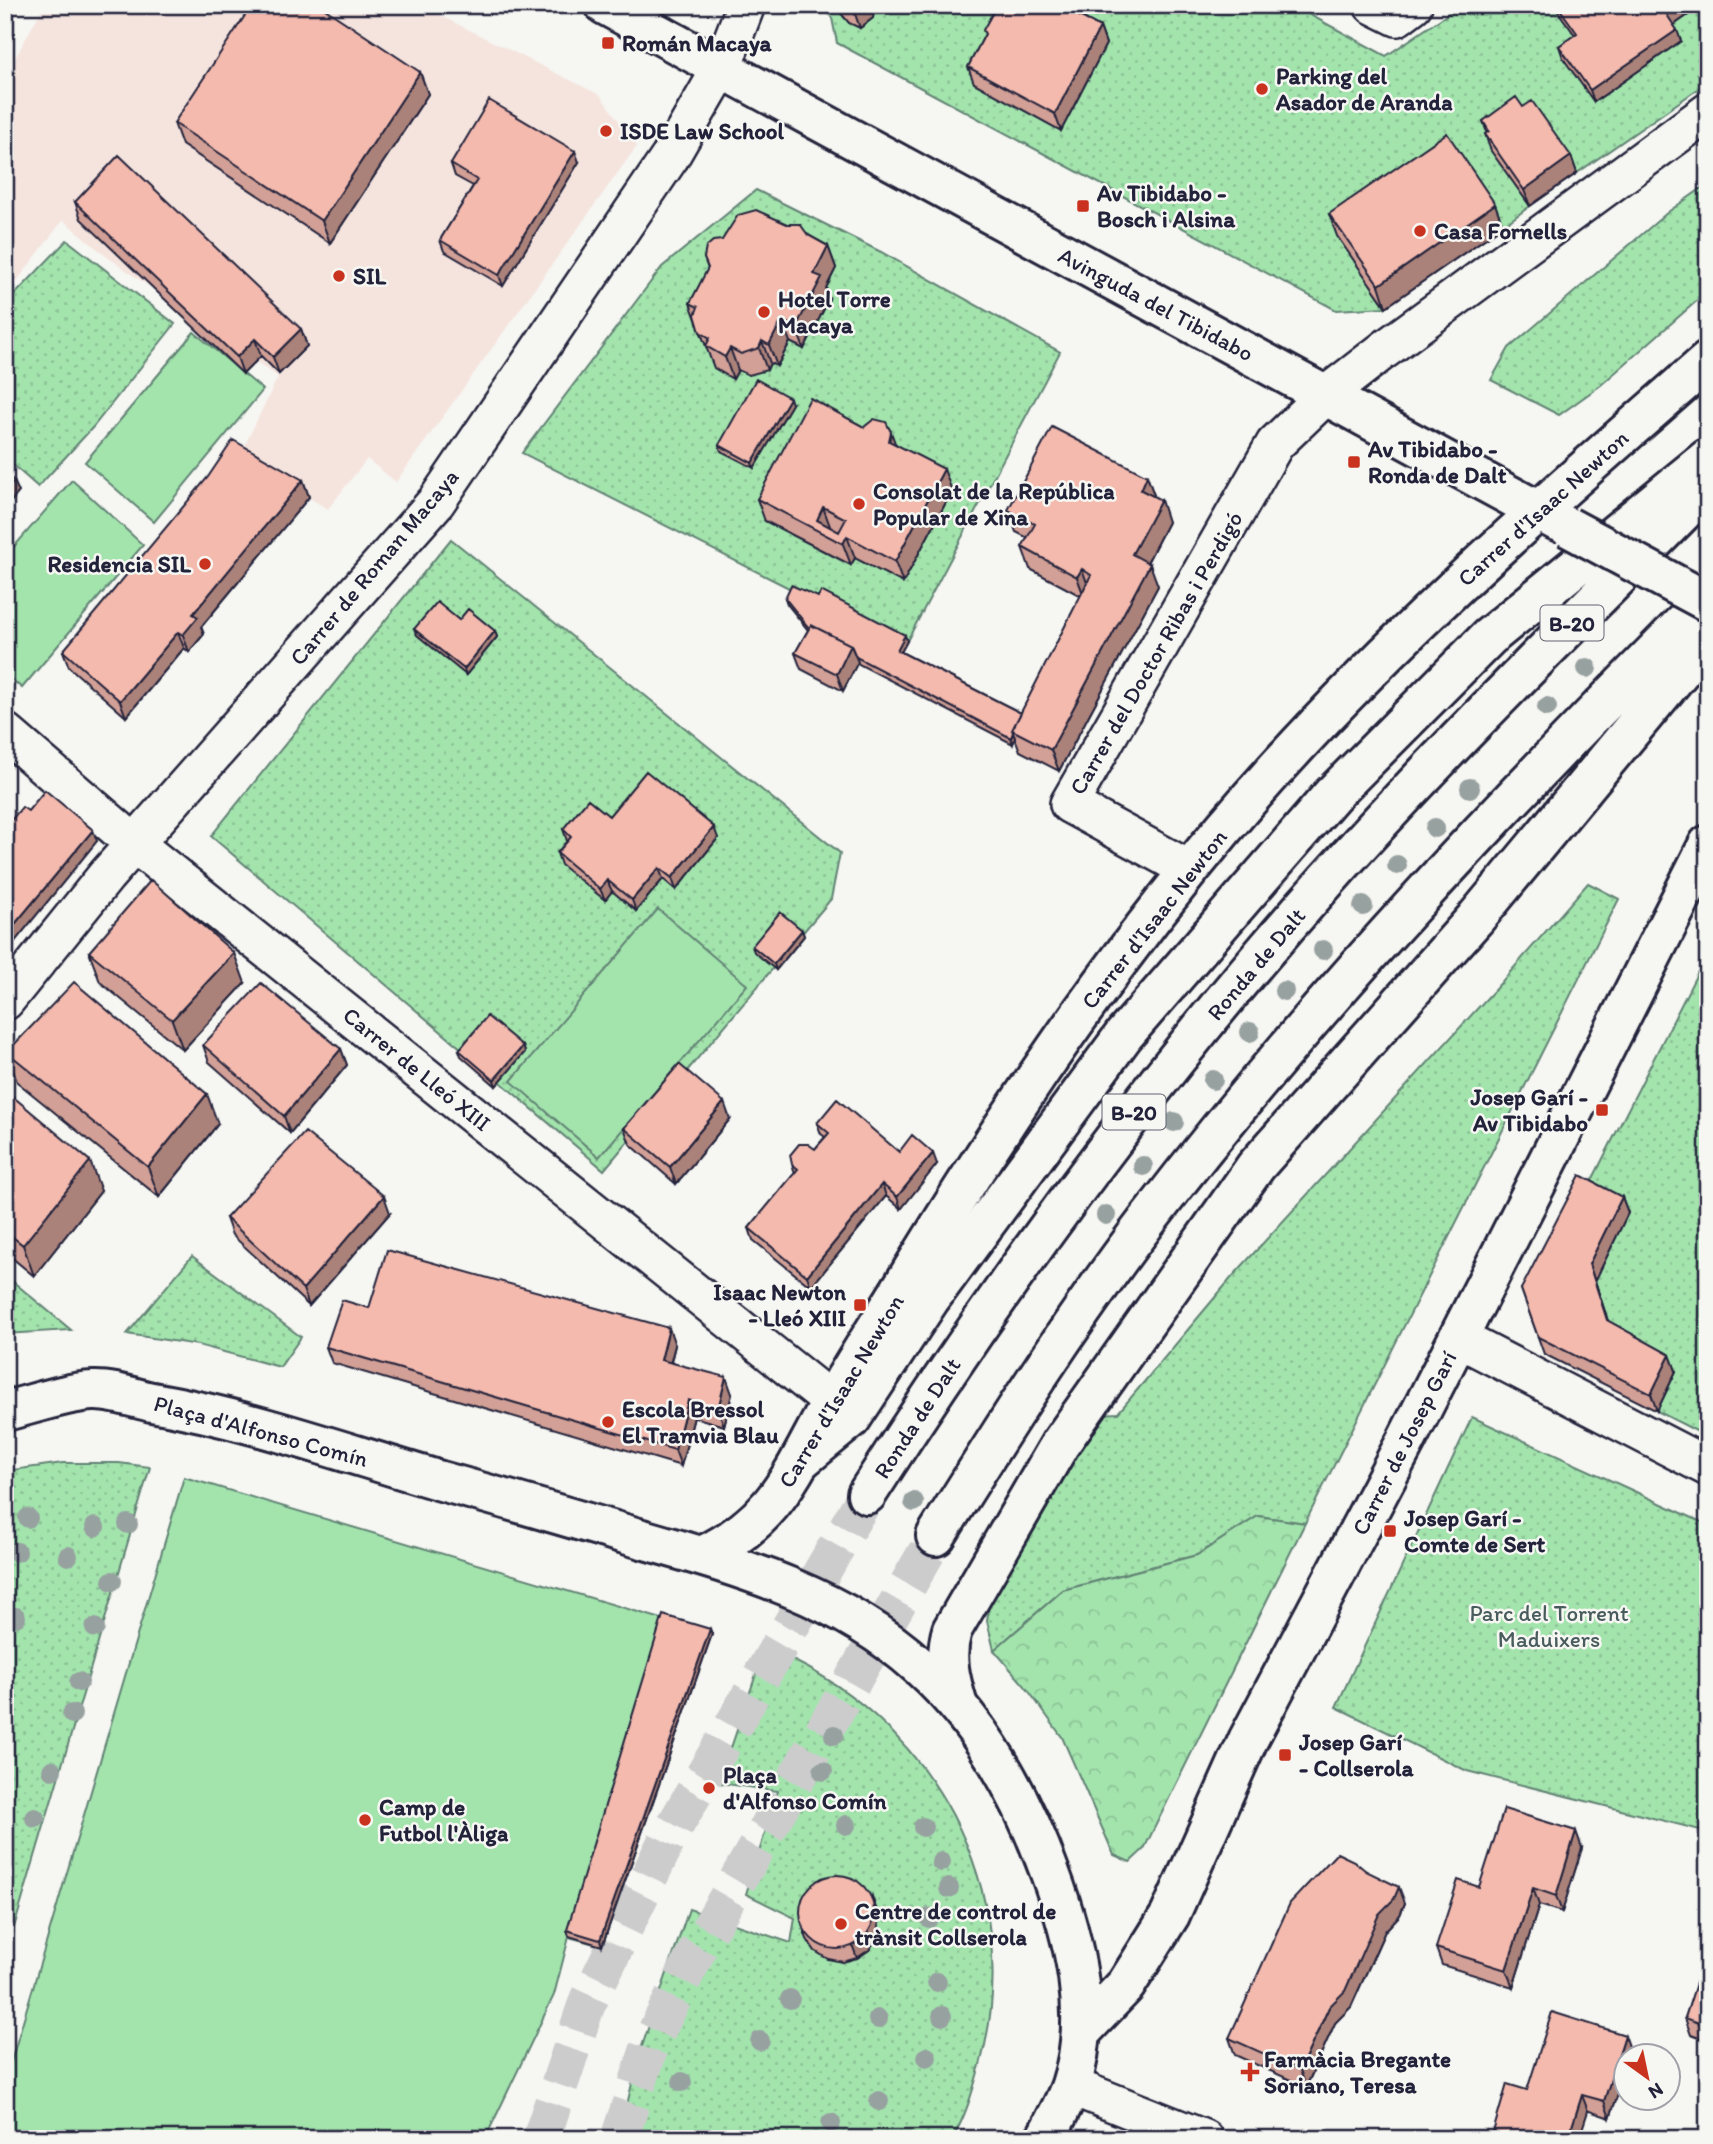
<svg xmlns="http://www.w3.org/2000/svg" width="1713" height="2144" viewBox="0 0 1713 2144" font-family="Itim,sans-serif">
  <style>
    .built { fill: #f5e4de }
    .green { fill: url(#green-dots); stroke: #628374; stroke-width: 2; fill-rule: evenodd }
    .forest { fill: url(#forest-crowns); stroke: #628374; stroke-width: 2 }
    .pitch { fill: #a3e4ad; stroke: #628374; stroke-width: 2 }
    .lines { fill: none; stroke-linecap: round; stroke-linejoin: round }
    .highway-tunnel { stroke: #cccccd; stroke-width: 38; stroke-dasharray: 38 19; stroke-linecap: butt }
    .street-casing { stroke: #22223b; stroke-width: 42 }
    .secondary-casing { stroke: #22223b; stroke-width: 44 }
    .highway-casing { stroke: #22223b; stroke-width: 44 }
    .street { stroke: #f6f6f2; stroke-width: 37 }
    .secondary { stroke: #f6f6f2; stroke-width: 38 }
    .highway { stroke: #f6f6f2; stroke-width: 38 }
    .secondary-bridge-casing { stroke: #22223b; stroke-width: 44; stroke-linecap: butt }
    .secondary-bridge { stroke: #f6f6f2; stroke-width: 38 }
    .tree { fill: #97a1a0 }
    .wall { fill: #d2a096; stroke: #22223b; stroke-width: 2 }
    .shaded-wall { fill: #ab827a; stroke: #22223b; stroke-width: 2 }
    .building { fill: #f4baae; stroke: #22223b; stroke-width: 2; fill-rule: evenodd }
    .poi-dot { fill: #c8321e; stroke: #f6f6f2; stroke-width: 2.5 }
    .labels { text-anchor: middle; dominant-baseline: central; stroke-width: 5; stroke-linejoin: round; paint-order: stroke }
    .shield { fill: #f6f6f2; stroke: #626272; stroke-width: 2 }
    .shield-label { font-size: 21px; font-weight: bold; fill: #22223b }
    .poi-label { font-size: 23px; font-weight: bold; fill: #22223b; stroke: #f6f6f2; text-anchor: start }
    .street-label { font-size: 23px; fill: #22223b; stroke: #f6f6f2 }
    .park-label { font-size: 23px; fill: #495c5d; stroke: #f6f6f2 }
  </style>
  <defs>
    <pattern id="green-dots" width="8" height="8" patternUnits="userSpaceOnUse" patternTransform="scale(1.75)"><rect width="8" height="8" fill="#a3e4ad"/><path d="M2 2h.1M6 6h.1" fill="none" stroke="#8cc396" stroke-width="1.8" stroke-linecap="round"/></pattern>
    <pattern id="forest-crowns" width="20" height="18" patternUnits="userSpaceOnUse" patternTransform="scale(1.75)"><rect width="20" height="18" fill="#a3e4ad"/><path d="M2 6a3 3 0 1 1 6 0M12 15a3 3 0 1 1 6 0" fill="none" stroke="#8cc396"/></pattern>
  </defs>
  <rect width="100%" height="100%" fill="#f6f6f2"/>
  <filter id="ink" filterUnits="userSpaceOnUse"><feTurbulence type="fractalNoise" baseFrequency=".0143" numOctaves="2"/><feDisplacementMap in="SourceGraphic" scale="14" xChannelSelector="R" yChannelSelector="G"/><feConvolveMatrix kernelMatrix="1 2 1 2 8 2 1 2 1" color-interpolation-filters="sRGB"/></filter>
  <g filter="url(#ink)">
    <path class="built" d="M44,5H419L600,95L637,146L396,482L367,459L328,509L239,457L278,377L106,256L63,220L5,297V77Z"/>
    <path class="green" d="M824,5H834L849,23L873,18L876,5H1022L1027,9L1029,5H1292L1386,56L1461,5H1708V82L1577,173L1538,118L1492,151L1530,206L1503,226L1338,236L1386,307L1336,310L837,43L832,18Z
      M1708,184V291L1601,385L1559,415L1491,380L1509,348L1668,212Z
      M756,190L881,252L1060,352L907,641L793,590L522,453L662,267ZM829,299L803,349L790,342L777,366L770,363L749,375L738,370L702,337ZM951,491L903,583L855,558L850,565L765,521Z
      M67,240L175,324L93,427L38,487L5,458V305Z
      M451,539L840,853L831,899L604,1170L211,836Z
      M1588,883L1619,899L1305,1523L1258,1516L1197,1555L1063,1590L994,1650L987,1621L992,1583L1101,1414L1118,1413L1233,1276L1498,986Z
      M1708,952V1437L1657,1411L1676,1371L1613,1337L1595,1281L1586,1192Z
      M192,1256L301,1337L280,1367L198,1345L127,1334Z
      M5,1275L71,1330L5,1334Z
      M1472,1417L1708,1525V1832L1467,1771L1336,1707Z
      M63,1463H119L150,1467L5,1958V1471Z
      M765,1648C930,1712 1029,1891 980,2065C973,2090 966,2116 952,2139H619L638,2058L689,1909L791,1943L795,1918L746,1894L778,1791L719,1783Z"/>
    <path class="forest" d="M1258,1516L1305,1523L1144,1849L1130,1862L1114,1855L1062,1737L1025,1686L994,1650L1063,1590L1197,1555Z"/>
    <path class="pitch" d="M194,332L263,390L154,522L85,462Z
      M72,480L143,545L22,688L5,674V557Z
      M658,909L747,985L599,1157L511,1081Z
      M184,1477L712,1634L602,1946L569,1937L554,1995L485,2139H5V2082Z"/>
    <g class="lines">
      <path class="highway-tunnel" d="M541,2139L586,2006L669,1836L867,1494
        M619,2139L652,2040L699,1947L936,1536"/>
      <g class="street-casing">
        <path id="street" d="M1373,5L1397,17L1413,5
          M5,732L135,844L832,1402
          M1190,870L1069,804L1275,444L1326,395L1384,350L1708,112
          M5,1001L106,876L436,502L670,157L722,67L746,5
          M1458,1338L1708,1467
          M1071,2086L1204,2139"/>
      </g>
      <g class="secondary-casing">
        <path id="secondary" d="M605,5L1557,521
          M5,1411C31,1405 67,1392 93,1391C111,1390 134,1398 152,1402C250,1419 345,1453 441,1481C506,1499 571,1518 635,1537C736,1566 840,1594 919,1666C981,1721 1022,1796 1050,1873C1074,1938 1094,2016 1071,2085C1065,2103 1054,2121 1045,2139
          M702,1556C779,1519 792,1472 831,1403C856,1359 884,1317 910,1274C1005,1118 1106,968 1224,828C1369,657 1539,508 1708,361
          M1083,2030L1126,1985L1170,1915L1248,1740L1406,1441L1708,845"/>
      </g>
      <g class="highway-casing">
        <path id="highway" d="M801,1460L851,1419L930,1299L1124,1035L1332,795L1489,637L1708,458
          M867,1494C1005,1278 1156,1072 1326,881C1448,745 1579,617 1708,487
          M936,1536C1003,1429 1070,1322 1147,1221C1317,999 1511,796 1708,598
          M958,1706C950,1679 944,1657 952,1630L1060,1444L1256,1166L1475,919L1708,638"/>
      </g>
      <use href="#street" class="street"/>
      <use href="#secondary" class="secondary"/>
      <use href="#highway" class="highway"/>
      <g class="secondary-bridge-casing">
        <path id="secondary-bridge" d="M1568,527L1708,602"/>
      </g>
      <use href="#secondary-bridge" class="secondary-bridge"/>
    </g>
    <g class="tree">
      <circle cx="1587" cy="668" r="10"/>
      <circle cx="1547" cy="707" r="10"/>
      <circle cx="1470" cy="788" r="10"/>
      <circle cx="1435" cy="828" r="10"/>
      <circle cx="1397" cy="865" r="10"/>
      <circle cx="1363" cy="906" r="10"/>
      <circle cx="1323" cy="950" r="10"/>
      <circle cx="1284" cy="991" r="10"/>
      <circle cx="1250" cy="1032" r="10"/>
      <circle cx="1213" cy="1080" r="10"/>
      <circle cx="1174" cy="1122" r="10"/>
      <circle cx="1143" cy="1166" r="10"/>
      <circle cx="1106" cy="1215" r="10"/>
      <circle cx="914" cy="1502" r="10"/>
      <circle cx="28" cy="1518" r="10"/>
      <circle cx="128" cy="1524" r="10"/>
      <circle cx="95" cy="1527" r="10"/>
      <circle cx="17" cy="1552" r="10"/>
      <circle cx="68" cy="1556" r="10"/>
      <circle cx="112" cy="1581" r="10"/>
      <circle cx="16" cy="1617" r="10"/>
      <circle cx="95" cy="1628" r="10"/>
      <circle cx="79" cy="1682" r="10"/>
      <circle cx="72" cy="1714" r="10"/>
      <circle cx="834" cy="1735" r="10"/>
      <circle cx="52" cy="1770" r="10"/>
      <circle cx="823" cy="1771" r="10"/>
      <circle cx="35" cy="1818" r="10"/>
      <circle cx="846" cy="1825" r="10"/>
      <circle cx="923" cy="1827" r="10"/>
      <circle cx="941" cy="1862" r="10"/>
      <circle cx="949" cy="1888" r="10"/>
      <circle cx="929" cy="1918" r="10"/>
      <circle cx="937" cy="1982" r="10"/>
      <circle cx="790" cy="1999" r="10"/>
      <circle cx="942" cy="2016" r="10"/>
      <circle cx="878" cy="2019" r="10"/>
      <circle cx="760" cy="2041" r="10"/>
      <circle cx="927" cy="2057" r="10"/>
      <circle cx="682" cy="2082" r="10"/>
      <circle cx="879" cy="2101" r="10"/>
      <circle cx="831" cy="2123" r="10"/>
    </g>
    <path class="wall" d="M834,5H876L874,7L873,18L860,28L849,23Z
      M1556,5H1685L1688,15L1674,25L1681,41L1594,102L1563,58L1559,46L1575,35L1559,13Z
      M1029,12L1076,14L1100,27L1106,44L1061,131L974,83L968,67L985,34Z
      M420,72L428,94L330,243L182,145L174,123Z
      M1523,107L1571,156L1577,173L1530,206L1491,151L1485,134L1487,133L1483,121Z
      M579,162L503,286L444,251L440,240L473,186L455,176L451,164Z
      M75,202L301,329L307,346L279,374L261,356L243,374L81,219Z
      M1495,204L1503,226L1386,307L1337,236L1329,214Z
      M808,235L828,246L836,268L826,288L829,299L804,349L790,342L777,366L770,363L767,370L749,375L738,370L733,379L714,368L690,303L708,269L704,258Z
      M792,404L754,468L721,451L719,445Z
      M896,444L952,491L903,583L855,558L851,565L765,521L757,499Z
      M1147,476L1155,498L1168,522L1147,563L1158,586L1059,771L1020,751L1015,738L1013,744L857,663L843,691L801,669L795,653L808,630L787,604L785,598L907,641L901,652L1021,713L1081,596L1030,569L1022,547L1028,538L1016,532L1008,510Z
      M303,480L309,497L201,627L204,634L189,652L184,648L126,717L69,667L63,651Z
      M459,620L495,631L497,637L466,675L417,635L414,629Z
      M609,816L718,838L676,890L663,879L636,911L612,891L605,900L561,865L557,853L567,841L563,829Z
      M802,930L804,936L776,970L754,952L752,946Z
      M89,952L245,983L183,1050L100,982Z
      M203,1045L341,1049L347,1065L290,1133L209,1062Z
      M523,1046L525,1052L496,1086L461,1056L459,1050Z
      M7,1052L218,1124L159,1197L17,1082Z
      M5,1090L101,1191L34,1276L5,1252Z
      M730,1119L676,1184L630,1144L624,1128Z
      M817,1123L937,1164L901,1209L886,1196L811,1287L753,1240L749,1228L795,1173L792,1164L815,1149L825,1137L821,1134Z
      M1622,1197L1628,1213L1595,1281L1608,1321L1670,1355L1676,1371L1657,1411L1544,1354L1521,1289Z
      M390,1213L309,1306L232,1235L226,1218Z
      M369,1308L675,1345L671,1362L732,1394L724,1426L694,1417L681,1466L332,1363L326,1347Z
      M710,1629L712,1634L602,1946L569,1936L567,1930Z
      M1582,1848L1562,1912L1539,1905L1513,1987L1442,1965L1436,1948L1479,1887Z
      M1366,1871L1405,1903L1400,1915L1385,1931L1351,2007L1335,2023L1306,2087L1235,2055L1229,2038Z
      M876,1908L879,1922L877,1937L869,1950L857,1958L843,1962L828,1959L815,1951L807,1939L803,1928Z
      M1708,1949V2041L1691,2035L1685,2018Z
      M1631,2052L1626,2056V2068L1610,2118L1527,2090Z"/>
    <path class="shaded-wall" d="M862,5H876L874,7L873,18L860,28L854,11Z
      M1681,5H1685L1688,15L1671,27L1667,15Z
      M1100,27L1106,44L1061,131L1055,114Z
      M1677,30L1681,41L1594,102L1590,90Z
      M420,72L428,94L330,243L322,221Z
      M575,151L579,162L503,286L499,275Z
      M1571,156L1577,173L1530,206L1524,190Z
      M1495,204L1503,226L1386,307L1379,285Z
      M828,246L836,268L826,288L829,299L804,349L796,327L814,274Z
      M782,320L790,342L777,366L769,345Z
      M301,329L307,346L279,374L273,357Z
      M255,339L261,356L243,374L237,357Z
      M762,341L770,363L767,370L759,348Z
      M730,348L738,370L733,379L725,357Z
      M790,398L792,404L754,468L752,463Z
      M891,432L899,454L889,441Z
      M944,469L952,491L903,583L895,562Z
      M1147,476L1155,498L1141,490Z
      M303,480L309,497L201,627L204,634L189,652L183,635L193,614Z
      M14,481L19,492L5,509V492Z
      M1161,500L1168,522L1140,576L1132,554Z
      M823,507L831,529L817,520Z
      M847,536L855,558L851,565L843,544Z
      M1150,564L1158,586L1059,771L1051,750Z
      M1082,569L1090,591L1085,599L1077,577Z
      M495,631L497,637L466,675L464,669Z
      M178,632L184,648L126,717L120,701Z
      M905,635L907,641L899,656L897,650Z
      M851,645L858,662L843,691L837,674Z
      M1013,732L1015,738L1013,744L1011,738Z
      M714,827L718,838L676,890L672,878Z
      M93,830L97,841L8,950L5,943V936Z
      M659,868L663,879L636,911L632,900Z
      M607,880L612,891L605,900L600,889Z
      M802,930L804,936L776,970L774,964Z
      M234,953L245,983L183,1050L172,1020Z
      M523,1046L525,1052L496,1086L494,1080Z
      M341,1049L347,1065L290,1133L284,1116Z
      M207,1094L218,1124L159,1197L148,1167Z
      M724,1102L730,1119L676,1184L670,1167Z
      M933,1153L937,1164L901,1209L897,1197Z
      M90,1161L101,1191L34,1276L23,1245Z
      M882,1184L886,1196L811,1287L807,1276Z
      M384,1196L390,1213L309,1306L303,1289Z
      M1622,1197L1628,1213L1595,1281L1613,1337L1589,1264Z
      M669,1328L675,1345L667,1376L661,1360Z
      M1670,1355L1676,1371L1657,1411L1651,1394Z
      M726,1377L732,1394L724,1426L718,1409Z
      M688,1400L694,1417L681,1466L675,1450Z
      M710,1629L712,1634L602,1946L600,1940Z
      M1576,1831L1582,1848L1562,1912L1556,1896Z
      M1399,1887L1405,1903L1400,1915L1385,1931L1351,2007L1335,2023L1306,2087L1300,2070L1329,2007L1379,1914Z
      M1533,1888L1539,1905L1513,1987L1506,1970Z
      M872,1896L876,1908L879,1922L877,1937L869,1950L857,1958L853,1947Z
      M1625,2035L1631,2052L1629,2056H1626V2068L1610,2118L1604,2101Z
      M1582,2095L1588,2111L1579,2139H1568Z"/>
    <path class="building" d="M252,5H319L420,72L322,221L174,123Z
      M843,5H862L854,11Z
      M997,5H1015L1029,12L1033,5H1072L1073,6L1070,11L1100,27L1055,114L968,67L985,34L983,30Z
      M1557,5H1681L1667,15L1677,30L1590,90L1559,46L1577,33Z
      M1516,97L1523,107L1532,101L1571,156L1524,190L1485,134L1489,131L1483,121Z
      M489,100L575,151L499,275L440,240L477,180L451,164Z
      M1447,133L1495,204L1379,285L1329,214Z
      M119,155L301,329L273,357L255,339L237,357L75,202Z
      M756,210L787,224H800L808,235L828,246L814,274L822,277L796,327L782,320L769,345L762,341L759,348L741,354L730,348L725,357L706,346L710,338L700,332L695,315L698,307L690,303L708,268L704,258L706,247L713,241L722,240L738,215Z
      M756,379L790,398L752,463L719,445Z
      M810,398L864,427L874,419L886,422L891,432L889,441L944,469L895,562L847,536L843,544L757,499ZM823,507L846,519L839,532L817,520Z
      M1052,427L1147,476L1141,490L1161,500L1132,554L1150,564L1051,750L1012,730L1091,575L1082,569L1077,577L1022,547L1035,524L1008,510Z
      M233,440L303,480L193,614L198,617L183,635L178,632L120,701L63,651L208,477Z
      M5,473L14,481L5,492Z
      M791,585L818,597L821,591L905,635L897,650L1021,713L1012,730L1013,732L1011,738L856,657L851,645L811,625L809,628L785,598Z
      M437,602L459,620L468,609L495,631L464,669L414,629Z
      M811,625L851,645L837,674L795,653Z
      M646,771L714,827L672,878L659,868L632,900L607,880L600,889L557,853L571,837L563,829L588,799L609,816Z
      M45,790L93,830L5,936V822L8,824L22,807L28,811Z
      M151,880L234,953L172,1020L89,952Z
      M780,912L802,930L774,964L752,946Z
      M1708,932V942L1704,940Z
      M74,982L207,1094L148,1167L7,1052Z
      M261,983L341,1049L284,1116L203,1045Z
      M487,1016L523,1046L494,1080L459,1050Z
      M679,1064L724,1102L670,1167L624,1128Z
      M5,1090L90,1161L23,1245L5,1231Z
      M837,1099L899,1152L912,1135L933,1153L897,1197L882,1184L807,1276L749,1228L798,1169L792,1164L790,1155L799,1144H808L815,1149L829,1133L817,1123Z
      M305,1132L384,1196L303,1289L226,1218Z
      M1580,1175L1622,1197L1589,1264L1607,1320L1670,1355L1651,1394L1538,1337L1521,1289Z
      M387,1250L669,1328L661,1360L726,1377L718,1409L688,1400L675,1450L326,1347L342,1300L369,1308Z
      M663,1615L710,1629L600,1940L567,1930Z
      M1504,1809L1576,1831L1556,1896L1533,1888L1506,1970L1436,1948L1458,1880L1479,1887Z
      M1337,1853L1354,1861L1366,1871L1399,1887L1394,1899L1379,1914L1345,1991L1329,2007L1300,2070L1229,2038L1290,1903Z
      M800 1912a37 37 0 1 1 74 0a37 37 0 1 1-74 0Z
      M1707,1949H1708V2026L1685,2018Z
      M1552,2012L1625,2035L1604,2101L1582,2095L1568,2139H1491L1507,2084L1527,2090Z"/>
  </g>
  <g class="poi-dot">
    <rect x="601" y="36" width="14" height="14" rx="3.5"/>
    <circle cx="1262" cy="89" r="7"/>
    <circle cx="606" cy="131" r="7"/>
    <rect x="1076" y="199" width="14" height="14" rx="3.5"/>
    <circle cx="1420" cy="231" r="7"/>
    <circle cx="339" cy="276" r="7"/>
    <circle cx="764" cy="312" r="7"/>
    <rect x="1347" y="455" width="14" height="14" rx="3.5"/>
    <circle cx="859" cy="504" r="7"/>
    <circle cx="205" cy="564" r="7"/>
    <rect x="1595" y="1103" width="14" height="14" rx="3.5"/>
    <rect x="853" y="1298" width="14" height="14" rx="3.5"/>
    <circle cx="608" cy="1422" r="7"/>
    <rect x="1383" y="1524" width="14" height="14" rx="3.5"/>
    <rect x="1278" y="1748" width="14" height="14" rx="3.5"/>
    <circle cx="709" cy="1788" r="7"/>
    <circle cx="365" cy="1820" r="7"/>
    <circle cx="841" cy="1924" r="7"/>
    <path d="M1246.5 2061.5h7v7h7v7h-7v7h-7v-7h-7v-7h7z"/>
  </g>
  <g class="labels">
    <g class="shield">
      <rect x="1540.5" y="605.5" width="63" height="35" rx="5"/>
      <rect x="1102.5" y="1094.5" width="63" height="35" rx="5"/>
    </g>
    <g class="shield-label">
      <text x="1572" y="623">B-20</text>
      <text x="1134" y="1112">B-20</text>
    </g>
    <g class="poi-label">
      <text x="622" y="43">Román Macaya</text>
      <text x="1276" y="76">Parking del<tspan x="1276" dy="26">Asador de Aranda</tspan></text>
      <text x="620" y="131">ISDE Law School</text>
      <text x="1097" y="193">Av Tibidabo -<tspan x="1097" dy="26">Bosch i Alsina</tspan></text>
      <text x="1434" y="231">Casa Fornells</text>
      <text x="353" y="276">SIL</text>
      <text x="778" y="299">Hotel Torre<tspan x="778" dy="26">Macaya</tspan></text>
      <text x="1368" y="449">Av Tibidabo -<tspan x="1368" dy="26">Ronda de Dalt</tspan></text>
      <text x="873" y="491">Consolat de la República<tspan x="873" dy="26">Popular de Xina</tspan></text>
      <text x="191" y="564" text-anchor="end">Residencia SIL</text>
      <text x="1588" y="1097" text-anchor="end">Josep Garí -<tspan x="1588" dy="26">Av Tibidabo</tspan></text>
      <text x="846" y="1292" text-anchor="end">Isaac Newton<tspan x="846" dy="26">- Lleó XIII</tspan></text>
      <text x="622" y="1409">Escola Bressol<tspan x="622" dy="26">El Tramvia Blau</tspan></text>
      <text x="1404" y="1518">Josep Garí -<tspan x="1404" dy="26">Comte de Sert</tspan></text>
      <text x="1299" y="1742">Josep Garí<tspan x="1299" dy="26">- Collserola</tspan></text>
      <text x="723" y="1775">Plaça<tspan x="723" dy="26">d'Alfonso Comín</tspan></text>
      <text x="379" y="1807">Camp de<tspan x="379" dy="26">Futbol l'Àliga</tspan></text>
      <text x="855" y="1911">Centre de control de<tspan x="855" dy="26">trànsit Collserola</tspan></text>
      <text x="1264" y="2059">Farmàcia Bregante<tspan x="1264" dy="26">Soriano, Teresa</tspan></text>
    </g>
    <g class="street-label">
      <text transform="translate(1156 304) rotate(28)">Avinguda del Tibidabo</text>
      <text transform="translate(1543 508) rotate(-42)">Carrer d'Isaac Newton</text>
      <text transform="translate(374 567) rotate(-50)">Carrer de Roman Macaya</text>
      <text transform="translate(1156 653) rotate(-60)">Carrer del Doctor Ribas i Perdigó</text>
      <text transform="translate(1154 919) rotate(-52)">Carrer d'Isaac Newton</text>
      <text transform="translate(1256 964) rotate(-50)">Ronda de Dalt</text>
      <text transform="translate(417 1069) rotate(39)">Carrer de Lleó XIII</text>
      <text transform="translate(841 1391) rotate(-59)">Carrer d'Isaac Newton</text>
      <text transform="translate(917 1418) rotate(-57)">Ronda de Dalt</text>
      <text transform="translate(261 1431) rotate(15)">Plaça d'Alfonso Comín</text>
      <text transform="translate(1404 1443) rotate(-63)">Carrer de Josep Garí</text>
    </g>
    <g class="park-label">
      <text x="1549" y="1613">Parc del Torrent<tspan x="1549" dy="26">Maduixers</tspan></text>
    </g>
  </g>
  <rect width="1713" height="2144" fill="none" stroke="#f6f6f2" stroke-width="28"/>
  <rect x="14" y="14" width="1685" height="2116" fill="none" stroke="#22223b" stroke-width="2.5" filter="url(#ink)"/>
  <g transform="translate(1647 2077) rotate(147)"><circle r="33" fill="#f6f6f2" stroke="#a1a1a9" stroke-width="2"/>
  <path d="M0-5L12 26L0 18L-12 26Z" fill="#c8321e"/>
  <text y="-10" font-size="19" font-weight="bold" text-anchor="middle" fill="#22223b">N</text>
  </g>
</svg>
